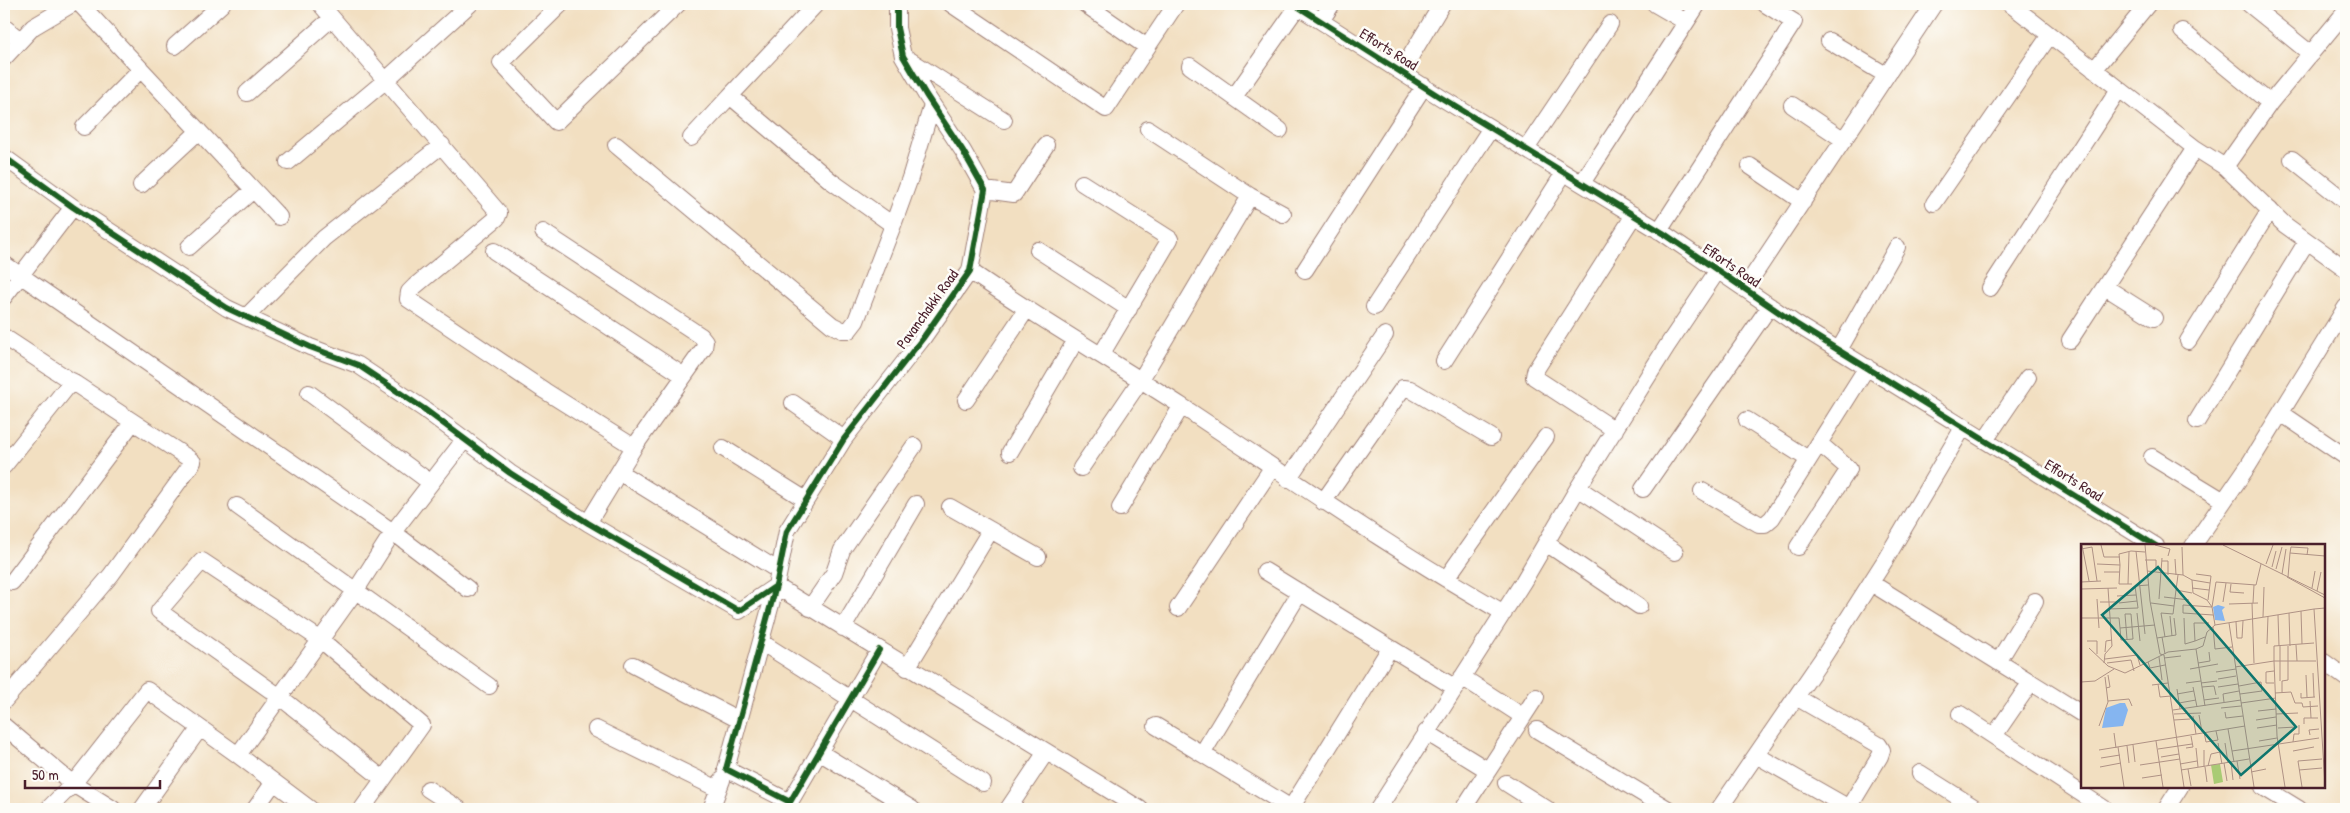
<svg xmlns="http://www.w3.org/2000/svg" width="2350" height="813" viewBox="0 0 2350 813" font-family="'Patrick Hand',sans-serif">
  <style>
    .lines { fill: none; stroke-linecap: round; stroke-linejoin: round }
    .minor-casing { stroke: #9e7f76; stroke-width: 18 }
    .minor { stroke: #fff; stroke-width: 16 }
    .cycleway-casing { stroke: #fdfcf7; stroke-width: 9 }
    .cycleway { stroke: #1b5e20; stroke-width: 6 }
    .labels { text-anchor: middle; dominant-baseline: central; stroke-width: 5; stroke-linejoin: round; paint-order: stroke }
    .street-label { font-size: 15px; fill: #4a1f2b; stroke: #fdfcf7 }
    .inset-road { fill: none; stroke: #af9285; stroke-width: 1 }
    .view { fill: #0f766e; fill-opacity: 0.15; stroke: #0f766e; stroke-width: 2.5 }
    .inset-edge { fill: none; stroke: #4a1f2b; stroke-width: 2.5 }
  </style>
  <rect width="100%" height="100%" fill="#fdfcf7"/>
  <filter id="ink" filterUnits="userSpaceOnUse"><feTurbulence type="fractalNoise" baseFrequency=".02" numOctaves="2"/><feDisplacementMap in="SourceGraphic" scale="10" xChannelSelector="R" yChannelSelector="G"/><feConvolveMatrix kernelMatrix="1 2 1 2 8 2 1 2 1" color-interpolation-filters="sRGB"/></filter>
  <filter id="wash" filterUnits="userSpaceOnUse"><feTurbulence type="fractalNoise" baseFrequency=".0096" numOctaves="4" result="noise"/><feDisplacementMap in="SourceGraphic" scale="20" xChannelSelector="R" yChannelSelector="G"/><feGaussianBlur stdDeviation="1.12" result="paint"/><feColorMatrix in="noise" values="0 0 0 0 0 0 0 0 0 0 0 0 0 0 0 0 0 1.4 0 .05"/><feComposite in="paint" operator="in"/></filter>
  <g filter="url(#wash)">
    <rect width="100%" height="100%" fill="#f2dfc1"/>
  </g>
  <g filter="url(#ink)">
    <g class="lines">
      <g class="minor-casing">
        <path id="minor" d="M80,4L279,217
          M561,4L501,63L556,122L678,4
          M816,4L730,96L831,181L893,225L910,178L932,105
          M951,4L1106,109L1176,4
          M1085,4L1147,47
          M1294,4L1440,97L1663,233L1796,324L2156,546
          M1655,4L1686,22
          M2010,4L2195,148L2225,167L2285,225L2346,269
          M2249,4L2311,54
          M322,6L499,213L497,218L415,286L409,292L408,299L545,391L634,447
          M1321,21L1332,4
          M4,27L20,40
          M2182,31L2270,103
          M1829,41L1886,75
          M175,46L222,4
          M905,57L1004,120
          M4,58L33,27L72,4
          M1190,66L1280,130
          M2094,70L2148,4
          M1401,72L1442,4
          M247,93L332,18
          M1234,97L1298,6
          M1792,105L1844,140
          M84,127L141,69
          M1148,129L1250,196L1283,214
          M691,138L730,96
          M616,145L832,325L842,330H849L856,321L893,225
          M1526,149L1610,24
          M4,157L73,207L227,308L310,347L358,365L424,409L510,473L588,523L739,611L776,586
          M2292,159L2346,202
          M288,162L386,80L470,4
          M1750,166L1803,202
          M2225,167L2270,103L2346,11
          M1082,183L1170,239L1101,355
          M1582,183L1698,4
          M141,185L199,131
          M985,190L1014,194L1046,145
          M1934,203L2050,35
          M1659,231L1794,22L1765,4
          M543,232L701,336L705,341L704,348L634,447L588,523
          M189,247L253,190
          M1038,250L1129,309
          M494,251L684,376
          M4,264L393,532L468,589
          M1305,270L1424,86
          M970,271C1039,319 1112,361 1183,407C1289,477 1393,550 1504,613
          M2105,287L2154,318
          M1745,288L1934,4
          M1990,288L2119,89
          M4,297L73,207
          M1374,307L1491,128
          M246,317L324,238L442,145
          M4,337L188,458L193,462L111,575L4,701
          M2070,340L2195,148
          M2188,341L2270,210
          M1839,350L1897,247
          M1444,361L1564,173
          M309,393L431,483
          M966,400L1026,310
          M793,403L844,439
          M2281,413L2346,457
          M1747,420L1808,459
          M2197,421L2307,241
          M1615,430L1534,377L1535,371L1634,215
          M1986,439L2028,377
          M723,448L806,500
          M1010,452L1076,340
          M2152,457L2224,501
          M4,466L72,381
          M1081,468L1140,381L1250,196
          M619,472L779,571
          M1288,479L1385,335
          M1578,488L1675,552
          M1643,489L1770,306
          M1702,491L1759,524H1765L1772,518L1867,367
          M1323,502L1403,388L1410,389L1491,437
          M237,506L489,686
          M950,507L1038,557
          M1120,508L1181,407
          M1546,543L1639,606
          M2193,546L2248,466L2346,307
          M1798,547L1849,469L1819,443
          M1265,571L1454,687
          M1446,579L1546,437
          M12,582L133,422
          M1871,583L2082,714
          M776,586L1140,809
          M810,608L834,573L842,550L914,446
          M1178,608L1272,468
          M843,628L916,504
          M761,642L983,783
          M879,650L790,802L726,769L776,586L787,531L844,439L923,338L970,271L985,190L963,151L926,95L903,56L897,28V4
          M1998,662L2035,601
          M2324,662L2346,678
          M633,665L739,720
          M907,668L990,531
          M1462,677L1516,712
          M1796,697L1879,745L1882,750L1880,756L1848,809
          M1960,714L2105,809
          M4,726L73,784L113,809
          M1156,726L1293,809
          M596,729L718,789
          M1537,730L1668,809
          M1426,732L1481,766
          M1994,736L2031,682
          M819,752L912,809
          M1202,754L1300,592
          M238,755L310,809
          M1756,755L1849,808
          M1920,773L1977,809
          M1506,783L1547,809
          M2263,787L2299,809
          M428,789L459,809
          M1291,808L1390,648
          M48,809L73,784L147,690L238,755L356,590L393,532L465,439
          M142,809L200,728
          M255,809L274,782
          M362,809L422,725L321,640L202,561L159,611L280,697L383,779
          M711,809L722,780
          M1008,809L1046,752
          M1378,809L1523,582L1578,488L1667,346L1718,270
          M1463,809L1536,697
          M1719,809L1824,656L1884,562L1964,426
          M2166,809L2180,787"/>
      </g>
      <use href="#minor" class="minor"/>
      <g class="cycleway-casing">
        <path id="cycleway" d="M1294,4L1440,97L1663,233L1796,324L2156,546
          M4,157L73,207L227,308L310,347L358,365L424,409L510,473L588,523L739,611L776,586
          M879,650L790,802L726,769L776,586L787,531L844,439L923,338L970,271L985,190L963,151L926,95L903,56L897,28V4"/>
      </g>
      <use href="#cycleway" class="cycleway"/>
    </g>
  </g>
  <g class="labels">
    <g class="street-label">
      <text transform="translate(1389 49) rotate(32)">Efforts Road</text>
      <text transform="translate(1732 265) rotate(34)">Efforts Road</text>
      <text transform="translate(927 309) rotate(-54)">Pavanchakki Road</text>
      <text transform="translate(2074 480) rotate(32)">Efforts Road</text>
    </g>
  </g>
  <g transform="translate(2081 544)">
    <rect width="244" height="244" fill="#f2dfc1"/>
    <path d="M139,220L142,238L133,240L130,221Z" fill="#a9cb74"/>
    <path d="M137,61L144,63L141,66L144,77L134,76L132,63ZM39,159H44L47,166L42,182L21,184L25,164Z" fill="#85b5f0"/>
    <path class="inset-road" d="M1,1L8,37M20,1L23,13H39M64,1L69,57L79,110L83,111L103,243M74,1L89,5L87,12M142,1L244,51M101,3L102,31M0,5L11,3L16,37M55,7L64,90M209,9L210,3L227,4L226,11M94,15L95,31M64,16H75V26M81,17H87V31M16,20L39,21L38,10L50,7L64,8M185,20L192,1M39,21L38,40H51M191,23L195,7M195,25L201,3M66,27L102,31L111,36L112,49L126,56L131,63L134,81M23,28H39M115,30L130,32L127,56M201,30L205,5M97,31L95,46L111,49M206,33L244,54M207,33L209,9L244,12M111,36L129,39M0,38L20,37M47,40L48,8M150,40L149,48L163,49M111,44L128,46M231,44L234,27M0,45L36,44M236,47L240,28M36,52L55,51M83,53L108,56M16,55L18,84M78,55L81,14M19,58H35M142,58L145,39M38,59L56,57M70,59L93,62M171,59L173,119M172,59L173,41M148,60L177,59M244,64L233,65L244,241M27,65L57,64L54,42L67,41M220,67L221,100M56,69L59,97M208,69L209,102M132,71L102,69V61L131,63L135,38L175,41L180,20M197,71L198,102M89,72L91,92M182,73L183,43M0,74H38L39,84L74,81M103,74L104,100L114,97M155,78L156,94H161L162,77M148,79L173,243M132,83L134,105L151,103M39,84L40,96L52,95L50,70H44L46,95M81,93L84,110M84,93L80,69L92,70L95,46M124,93L114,97L113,79H128M76,94L95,91L93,74M6,97H16V110M186,100L187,72M215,101L216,117M199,102V137M8,104L27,122L44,129L67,118M115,105L124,162M24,108L25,97L31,96M78,113L81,136M83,114L100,112M24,115L56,111L59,121M193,117L196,192L204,243M193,117V102L233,99M23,119L24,110L31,102L27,44M26,119L50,116L53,127M117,119L129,117L128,108M84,121L69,124L67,118L87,108L115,105L122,102L126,88L134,81L233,65M154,123L193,117H235M109,125L137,120M193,127L185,128V139H193M135,128L155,125M232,129L233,153M225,131L226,153M137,135L155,132M0,138L14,137L33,125M105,139L120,137M120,139L136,137M77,140L79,153L90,152M71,141L87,139M158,142L180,138L181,147L159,150M112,143L116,163M121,143L133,142L135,151M137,143L157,140M25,144L29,143L27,131M96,145L99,165M201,148V137L207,136V102M194,149L210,148L214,159H221L222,163L237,162M220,149V154L234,153M96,150L113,147M123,156L138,154M27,157L48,155L51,162M229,157L230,174M143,158L142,150L158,147M98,159L115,156M160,159L195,154M140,164L160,162M92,166L160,156M177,167L195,165M144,168L145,174L162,172M93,170L120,169M195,170L217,169M118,171L121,188M112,172L115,190M93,176L109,175M175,176L195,173M223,180V174H237M18,182L27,158L24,133M176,184L196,181M197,184L215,183M147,185L153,218M123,188L125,198L137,196L135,187M33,189L35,204M229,191L228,186L238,185M75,197L82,243M178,197L196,194M212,198L213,190H218V181M137,199L141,220M144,199L147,219M52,201L54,218M46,202L48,219M37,203L43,243M105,204L112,203L110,192M115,204L117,223M77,205L111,200M18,206L164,182M123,206V223M151,207L238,194M212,207L233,203M80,213L98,210M20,214L39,211M156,217L159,235M150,218L152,236M143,219L146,237M99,220L116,217M59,221L99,215M127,222L130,210L139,208M19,223L40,219M124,223L126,238M107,225L110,242M100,226L168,215M218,226L241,224M170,228L185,225M61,234L81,231M221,243L217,217L241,215"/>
    <path class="view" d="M77,23L215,183L160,231L21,71Z"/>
    <rect width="244" height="244" class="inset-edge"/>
  </g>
  <rect width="2350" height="813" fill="none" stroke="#fdfcf7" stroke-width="20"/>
  <path d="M25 780v8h135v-8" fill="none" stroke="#4a1f2b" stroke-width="2.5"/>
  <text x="32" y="780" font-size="15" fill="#4a1f2b" stroke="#fdfcf7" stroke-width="4" paint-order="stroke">50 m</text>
</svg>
